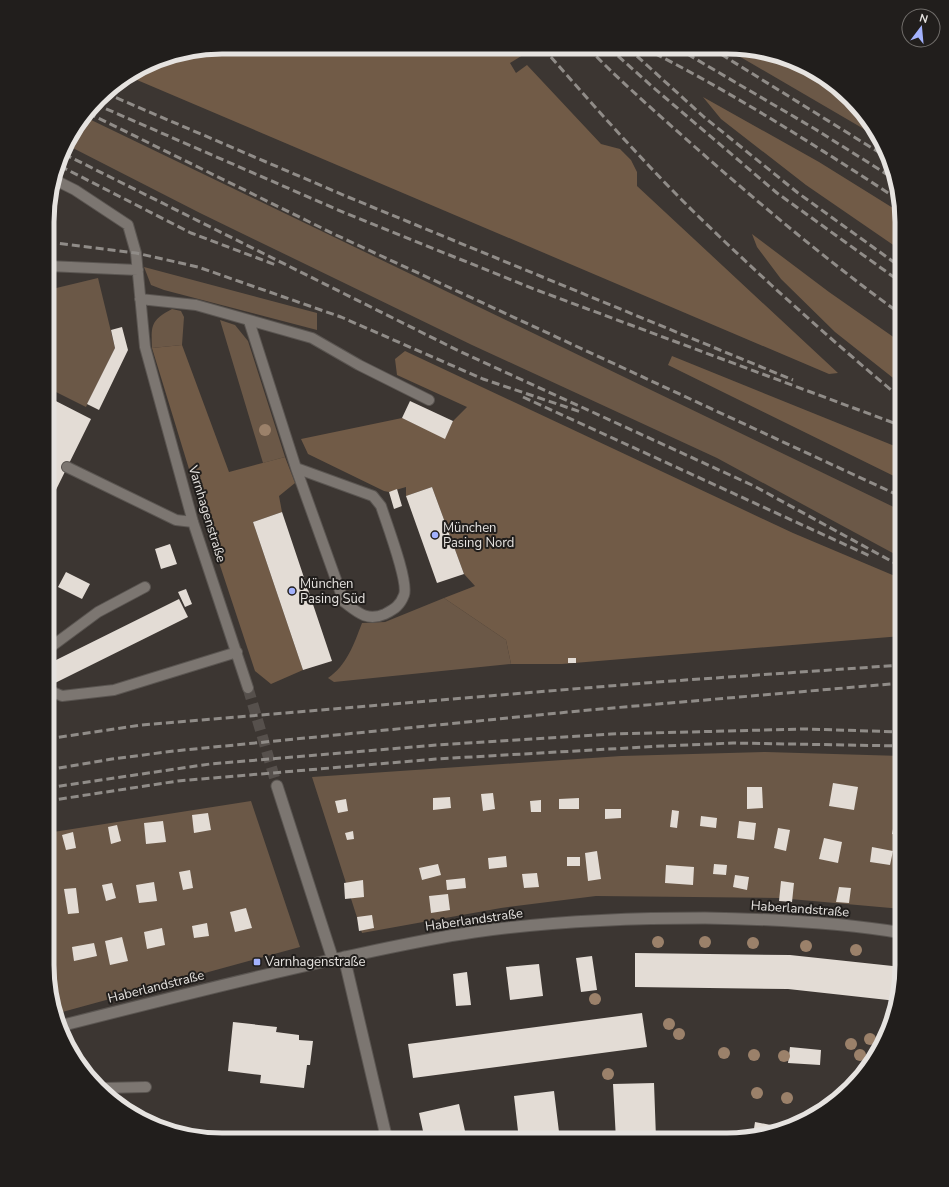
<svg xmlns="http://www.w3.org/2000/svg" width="949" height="1187" viewBox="0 0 949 1187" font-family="'Nunito Sans',sans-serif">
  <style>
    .green { fill: #6b5847 }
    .forest { fill: #715b47 }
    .building { fill: #e3dcd5 }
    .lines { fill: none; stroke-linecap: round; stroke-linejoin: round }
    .minor-tunnel { stroke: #56504c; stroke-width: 11; stroke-dasharray: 11 5.5; stroke-linecap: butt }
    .service-casing { stroke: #5a5551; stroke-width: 12 }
    .minor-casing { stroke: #5a5551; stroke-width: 13 }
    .service { stroke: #7c7671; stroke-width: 10 }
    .minor { stroke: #7c7671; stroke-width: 11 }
    .rail { stroke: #908c88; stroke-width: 3; stroke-dasharray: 8 4; stroke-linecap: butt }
    .tree { fill: #9b816a }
    .poi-dot { fill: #a3b2fd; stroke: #211e1c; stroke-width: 1.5 }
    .labels { text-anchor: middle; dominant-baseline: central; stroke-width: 4; stroke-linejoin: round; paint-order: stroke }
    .street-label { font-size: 13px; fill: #e6e3e0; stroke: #211e1c }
    .poi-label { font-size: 13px; fill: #e6e3e0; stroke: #211e1c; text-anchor: start }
    .rim { fill: none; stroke: #e6e3e0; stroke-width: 5 }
  </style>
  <rect width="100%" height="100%" fill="#3c3632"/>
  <path class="green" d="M725,48L750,49L824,77L879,135L881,139Z
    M85,117L902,511V558L717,458L472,345L200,213L67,145L70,135Z
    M144,267L317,313V330L164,290L151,285Z
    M98,278L115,348L86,407L48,388V290Z
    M172,309L181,311L184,317L182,345L152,348C151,325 151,320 172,309Z
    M220,320L235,325L248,341L285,457L263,463Z
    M444,598L506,640L511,664L334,682L328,678C347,665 354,644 362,623L385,622Z
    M766,752L902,756V909L779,898L596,896L501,908L362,933L312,777L621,756Z
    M251,801L300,947L55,1014L47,965V833Z"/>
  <path class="forest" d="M222,47L517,48L523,55L510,63L516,73L527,65L601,144L620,149L631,160L637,172V186L838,373L829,374L130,77L166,56Z
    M703,97L819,162L901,213L902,251L806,185L721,119Z
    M752,234L829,292L902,343V385L835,332L781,279L757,247Z
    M182,345L229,472L285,457L295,483L279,496L282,512L253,522L303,670L271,684L255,671L200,505L152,348Z
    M405,351L793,533L902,579V636L562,664H511L506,640L444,598L475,586L464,574L432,487L406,496V487L389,492L384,491L308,454L301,439L402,418L445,438L453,421L467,407L397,375L395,359Z
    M672,356L902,449V480L668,365Z"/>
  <path class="building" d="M122,327L128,350L99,410L87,404L115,348L111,330Z
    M48,397L91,419L48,506Z
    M410,401L453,421L445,439L402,418Z
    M432,487L464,574L437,583L406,496Z
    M397,489L402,506L394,509L389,492Z
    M282,512L332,661L303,670L253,522Z
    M170,544L177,564L161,569L155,549Z
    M66,572L90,584L82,599L58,587Z
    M186,589L192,604L185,607L178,592Z
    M179,599L188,617L55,683L48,669V664Z
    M568,658H576V663H568Z
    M833,783L858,787L854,810L829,806Z
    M747,787H762L763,808L747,809Z
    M493,793L495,809L483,811L481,794Z
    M450,797L451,808L433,810V798Z
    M579,798V809H559V799Z
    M346,799L348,811L338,813L335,801Z
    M541,800V812H531L530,801Z
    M605,809H621V818L605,819Z
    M672,810L679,811L677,828L670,827Z
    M208,813L211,830L194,833L192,815Z
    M701,816L717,818L716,828L700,826Z
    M163,821L166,842L146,844L144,823Z
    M739,821L756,823L754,840L737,838Z
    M894,824L902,826V836L892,834Z
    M117,825L121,841L111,844L108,827Z
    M778,828L790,830L786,851L774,848Z
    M353,831L354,839L347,840L345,833Z
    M73,832L76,848L66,850L62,835Z
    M824,838L842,842L838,863L819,859Z
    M872,847L893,851L890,865L870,862Z
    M597,851L601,879L588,881L585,853Z
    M506,856L507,867L489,869L488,858Z
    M567,857H580V866H567Z
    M438,864L441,875L422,880L419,868Z
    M714,864L727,865L726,875L713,874Z
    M666,865L694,867L693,885L665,883Z
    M190,870L193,888L183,890L179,872Z
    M537,873L539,887L524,888L522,874Z
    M735,875L749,877L747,890L733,887Z
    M465,878L466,888L447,890L446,880Z
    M363,880L364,897L345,899L344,883Z
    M781,881L794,883L792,902L779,901Z
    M154,882L157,901L139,903L136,885Z
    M112,883L116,898L106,901L102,885Z
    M839,887L851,888L849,903L836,902Z
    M76,888L79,913L68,914L64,889Z
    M448,894L450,910L431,913L429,896Z
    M246,908L252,928L235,932L230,912Z
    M372,915L374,928L359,931L357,917Z
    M207,923L209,936L194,938L192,926Z
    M162,928L165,945L147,949L144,932Z
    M122,937L128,961L110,965L105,941Z
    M94,943L97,956L74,961L72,947Z
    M635,953L790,955L902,967V976L897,1001L788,989L635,987Z
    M50,954L52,966L47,967V955Z
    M592,956L597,990L581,992L576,958Z
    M539,964L543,996L510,1000L506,967Z
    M467,972L471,1005L456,1006L453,974Z
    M642,1013L647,1047L413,1078L408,1044Z
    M233,1022L277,1027L276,1032L299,1035V1040L313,1041L310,1065H307L304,1088L260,1083L261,1075L228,1071Z
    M790,1047L821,1050L820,1065L788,1063Z
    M654,1083L656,1138L616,1140L613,1084Z
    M554,1091L560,1140H519L514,1096Z
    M459,1104L467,1140H425L419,1113Z
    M755,1122L781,1127L753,1135Z"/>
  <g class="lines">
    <path class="minor-tunnel" d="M248,688L277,786"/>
    <g class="service-casing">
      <path id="service" d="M55,180L75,190L128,225L136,253L145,347L193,522L248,688
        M48,266L138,270
        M140,299L196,305L312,338L359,365L429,400
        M249,321L296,468L344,602C357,612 367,622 385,614C394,609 400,606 404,595C409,582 386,522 381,506L373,496L296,468
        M67,467L176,520L193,522
        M48,649L98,612L145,587
        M48,690L62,696L114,690L237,652
        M104,1088L146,1087"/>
    </g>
    <g class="minor-casing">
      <path id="minor" d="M277,786L333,960
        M344,957L387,1140
        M60,1026C150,1003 240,980 331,960C378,950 426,939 474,932C551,921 627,918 705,918C771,919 837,922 902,933"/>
    </g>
    <use href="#service" class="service"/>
    <use href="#minor" class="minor"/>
    <path class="rail" d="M543,48C593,105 643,162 697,215C763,279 831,340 902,399
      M588,48C622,83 659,115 695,147C762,206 830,263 902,315
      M609,48L655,89L777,193L902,283
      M628,48L704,117L798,193L902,268
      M644,48C732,92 816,146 899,200
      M677,48L815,129L896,180
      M711,48L888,158
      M105,93L348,197L793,380
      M95,104L345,213L534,289L902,426
      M88,113L336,235L902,497
      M64,154L459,351L754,486L902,567
      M60,166L191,233L276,265
      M48,242L136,253L198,267L341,317L483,379L581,412
      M523,397L870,556
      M47,739L141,725L657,682L902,665
      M47,770L112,759L174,751L589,710L902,683
      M47,788L210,764L436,745L611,734L804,729L902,732
      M47,801L178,781L436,759L662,746L733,743L902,746"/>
  </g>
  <g class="tree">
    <circle cx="265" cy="430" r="6"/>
    <circle cx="658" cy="942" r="6"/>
    <circle cx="705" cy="942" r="6"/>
    <circle cx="753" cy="943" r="6"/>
    <circle cx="806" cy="946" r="6"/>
    <circle cx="856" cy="950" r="6"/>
    <circle cx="595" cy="999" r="6"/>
    <circle cx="669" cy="1024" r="6"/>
    <circle cx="679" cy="1034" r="6"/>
    <circle cx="870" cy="1039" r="6"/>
    <circle cx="851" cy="1044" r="6"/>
    <circle cx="724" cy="1053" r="6"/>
    <circle cx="754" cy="1055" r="6"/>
    <circle cx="860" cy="1055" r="6"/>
    <circle cx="784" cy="1056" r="6"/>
    <circle cx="608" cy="1074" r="6"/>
    <circle cx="757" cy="1093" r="6"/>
    <circle cx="787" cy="1098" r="6"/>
  </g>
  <g class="poi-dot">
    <circle cx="435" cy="535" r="4"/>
    <circle cx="292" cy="591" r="4"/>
    <rect x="253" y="958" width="8" height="8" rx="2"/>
  </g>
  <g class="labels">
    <g class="street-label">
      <text transform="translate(207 514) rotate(73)">Varnhagenstraße</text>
      <text transform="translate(800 909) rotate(4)">Haberlandstraße</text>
      <text transform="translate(474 920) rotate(-8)">Haberlandstraße</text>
      <text transform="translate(156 987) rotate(-14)">Haberlandstraße</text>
    </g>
    <g class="poi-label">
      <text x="443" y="528">München<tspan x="443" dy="15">Pasing Nord</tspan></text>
      <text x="300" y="584">München<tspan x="300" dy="15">Pasing Süd</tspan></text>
      <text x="265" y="962">Varnhagenstraße</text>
    </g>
  </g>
  <path d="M0 0H949V1187H0ZM222 54H727A168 168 0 0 1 895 222V965A168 168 0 0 1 727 1133H222A168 168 0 0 1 54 965V222A168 168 0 0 1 222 54Z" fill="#211e1c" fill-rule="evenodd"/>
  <path class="rim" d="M222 54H727A168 168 0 0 1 895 222V965A168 168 0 0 1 727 1133H222A168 168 0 0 1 54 965V222A168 168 0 0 1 222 54Z"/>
  <g transform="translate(921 28) rotate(16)"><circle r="19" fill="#211e1c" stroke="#706d6a"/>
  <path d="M0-3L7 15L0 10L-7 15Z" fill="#a3b2fd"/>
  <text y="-6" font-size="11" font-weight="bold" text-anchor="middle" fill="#e6e3e0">N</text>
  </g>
</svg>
